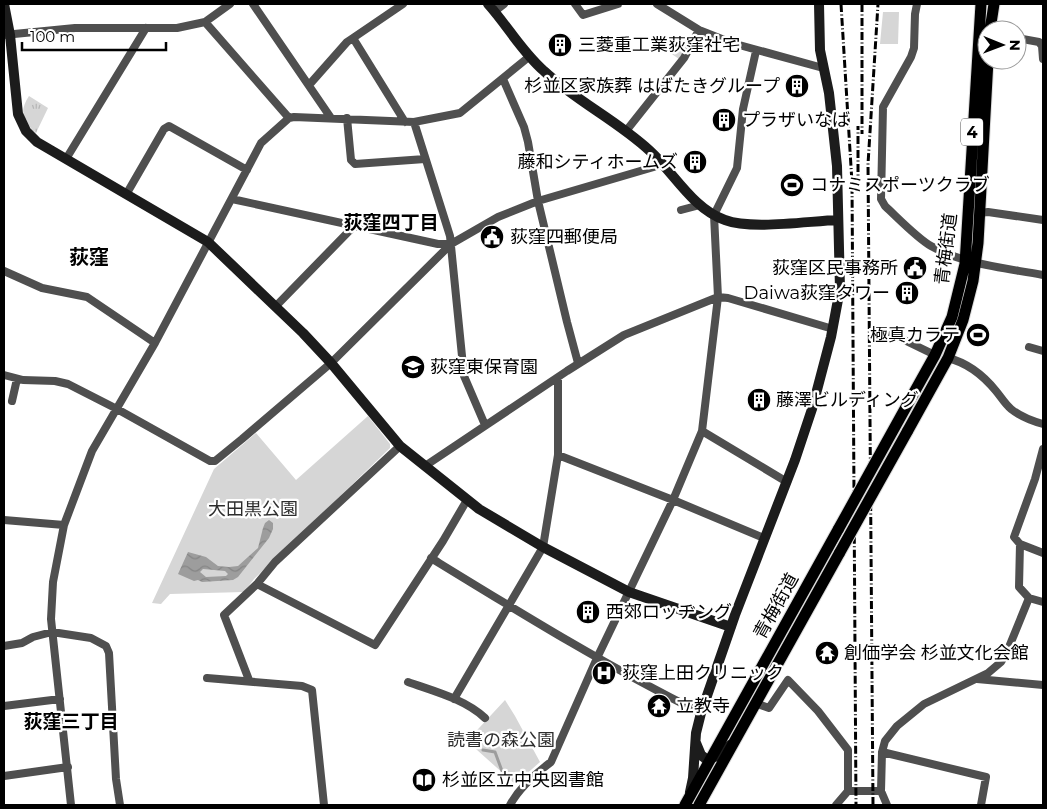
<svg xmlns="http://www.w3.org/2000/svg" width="1047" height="809" viewBox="0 0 1047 809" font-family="Montserrat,'Noto Sans JP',sans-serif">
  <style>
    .grass { fill: url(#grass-tufts) }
    .green { fill: #d6d6d6 }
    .water { fill: url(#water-waves); fill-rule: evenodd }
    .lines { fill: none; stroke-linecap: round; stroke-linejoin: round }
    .stream { stroke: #9d9d9d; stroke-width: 3 }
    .primary-casing { stroke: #dbdbdb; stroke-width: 13 }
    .street { stroke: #4f4f4f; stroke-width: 8 }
    .secondary { stroke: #1c1c1c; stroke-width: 10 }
    .primary { stroke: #000; stroke-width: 11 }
    .rail { stroke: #000; stroke-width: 3; stroke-dasharray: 8 2.5 1 2.5; stroke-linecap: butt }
    .primary-bridge-casing { stroke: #dbdbdb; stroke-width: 13; stroke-linecap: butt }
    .primary-bridge { stroke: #000; stroke-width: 11 }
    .labels { text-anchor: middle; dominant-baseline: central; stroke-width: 4.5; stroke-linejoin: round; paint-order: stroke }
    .shield { fill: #fff; stroke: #4c4c4c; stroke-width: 1 }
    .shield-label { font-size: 16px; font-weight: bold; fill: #000 }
    .poi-label { font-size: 18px; fill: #000; stroke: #fff; text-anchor: start }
    .street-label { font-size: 18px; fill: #000; stroke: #fff }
    .park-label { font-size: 18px; fill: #2d2d2d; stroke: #fff }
    .neighbourhood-label { font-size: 19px; font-weight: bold; fill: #000; stroke: #fff }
    .quarter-label { font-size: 20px; font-weight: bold; fill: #000; stroke: #fff }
  </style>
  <defs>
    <pattern id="grass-tufts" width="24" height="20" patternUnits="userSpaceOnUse" patternTransform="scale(1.25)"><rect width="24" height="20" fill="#d6d6d6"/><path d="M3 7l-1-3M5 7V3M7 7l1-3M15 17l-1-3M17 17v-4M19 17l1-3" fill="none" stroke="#b6b6b6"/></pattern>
    <pattern id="water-waves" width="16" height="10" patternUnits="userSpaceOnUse" patternTransform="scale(1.25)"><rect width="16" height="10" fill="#9d9d9d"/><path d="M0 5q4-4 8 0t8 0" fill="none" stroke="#858585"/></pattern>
  </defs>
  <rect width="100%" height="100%" fill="#fff"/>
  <path class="grass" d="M670,44L683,52L679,59L666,50Z
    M29,96L48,108L36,133C22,121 19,111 29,96Z"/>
  <path class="green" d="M883,12H899L898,44H880Z
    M368,416L390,444V448L254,579L244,592L170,594L161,604L152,603L214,469L256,433L296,480Z
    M505,700L515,716L540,762L515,784L467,741Z"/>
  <path class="water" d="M269,520L273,523V529L269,538L238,577L233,580L202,582L198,580L194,581L178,574L188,552L206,557L218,566L229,567L238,566L258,548L263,528L265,523ZM203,569L225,571L228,574L226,576L206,577L200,572Z"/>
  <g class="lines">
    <path class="stream" d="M483,750L495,752L502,771L508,776"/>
    <g class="primary-casing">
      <path id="primary" d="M990,30L994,4
        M911,398L935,355L952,317L965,264L981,4
        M907,432L948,358L963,320L973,281L978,243L988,60
        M685,805L839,528
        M699,805L840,552"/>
    </g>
    <path class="street" d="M253,4L331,118
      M403,4L353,38L405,122
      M575,4L583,15L618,4
      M657,4L699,30L732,43L823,68
      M917,4L915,14L914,48L911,57L883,107L881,199L885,206C898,218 917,238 931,246C965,265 1006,268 1043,275
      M495,11L504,4
      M205,22L289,118
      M4,35L75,28H177L205,22L230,4
      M1017,38L1039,42L1042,46L1043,59
      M503,79L524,127L528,142L538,201L567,322L578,363
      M309,85L347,42L353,38
      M347,118L351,160L355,164L425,159
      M414,122L450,236L464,376L485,425
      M626,131L684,58L699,30
      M66,159L146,28
      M127,193L164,129L169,126L247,170
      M232,199L438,244H451
      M681,210L700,205
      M979,213L988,212L1043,220
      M4,271L42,288L87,297L155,343
      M276,306L354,226
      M884,334L900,338L935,355
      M1029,347L1043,351
      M948,358C968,363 983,375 996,391C1001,397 1005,404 1011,409C1021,417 1032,421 1043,424
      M4,375L23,380L55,381L68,384L117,409L210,461H215L242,439L331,363L451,244L498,217L538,201L664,164
      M12,401L17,379
      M702,431L787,482
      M1043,449L1035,479L1014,537L1020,544L1043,553
      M558,455L673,500L764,538
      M425,466L567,371L624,335L718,297L728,298L833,329
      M4,520L64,525
      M1020,544L1019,587L1029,598L1043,602
      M431,558C519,612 608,667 701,713
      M257,584L375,645L443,541L467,500
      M4,646L22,643L33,637L52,632L91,638L106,646L109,653L116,779L120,805
      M207,678L302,686L312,690L324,805
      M977,679L1043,685
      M249,680L224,615L257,584L275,562L400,446
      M408,682C433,691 465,699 485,718
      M454,699L543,547L558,455V378
      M755,703L769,708L788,680L818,711L848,750V791L836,805
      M4,706L60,699
      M882,752L986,777L981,805
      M4,776L68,767
      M848,791H881
      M71,805L51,619L53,582L64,525L92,451L155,343L261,143L289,118L294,117L414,122L460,113L530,56
      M510,805C519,788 535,774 551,762L597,658L673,500L702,431L718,297L714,215L737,168L743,109L756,51
      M887,805L881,791L882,752L885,741L897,726L924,704L988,673L1001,662L1007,652L1029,598"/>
    <path class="secondary" d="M4,4L10,35L18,114L26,131L37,142L208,242L303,333L331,363L400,446L479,509L543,547L629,592L731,627
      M488,4C507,25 522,52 544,71C576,101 618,121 650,151C674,173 693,209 725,220C751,230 809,221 838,220
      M696,743L701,755L706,759L719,756L730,745
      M690,792L693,778L696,733L701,713L735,615L795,460L812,409L831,337L840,289L837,166L829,93L820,50L819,4"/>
    <use href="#primary" class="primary"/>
    <path class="rail" d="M841,4L852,183L856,805
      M862,4V134
      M858,186V126
      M873,805L868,164L878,4"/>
    <g class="primary-bridge-casing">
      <path id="primary-bridge" d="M839,528L911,398
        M840,552L907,432"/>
    </g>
    <use href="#primary-bridge" class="primary-bridge"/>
  </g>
  <defs>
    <g id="building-disc" transform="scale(1.25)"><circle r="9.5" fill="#000" stroke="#fff"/><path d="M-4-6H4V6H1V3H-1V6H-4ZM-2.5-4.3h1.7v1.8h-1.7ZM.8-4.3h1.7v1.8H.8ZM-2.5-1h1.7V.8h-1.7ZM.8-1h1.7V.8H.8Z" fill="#fff"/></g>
    <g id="stadium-disc" transform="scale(1.25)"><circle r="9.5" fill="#000" stroke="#fff"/><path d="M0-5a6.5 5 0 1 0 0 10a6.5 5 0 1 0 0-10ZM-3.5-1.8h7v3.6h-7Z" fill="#fff"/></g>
    <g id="civic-disc" transform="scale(1.25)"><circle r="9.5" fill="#000" stroke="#fff"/><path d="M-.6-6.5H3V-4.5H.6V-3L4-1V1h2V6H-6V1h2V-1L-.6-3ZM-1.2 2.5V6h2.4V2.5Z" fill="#fff"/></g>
    <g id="school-disc" transform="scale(1.25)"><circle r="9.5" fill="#000" stroke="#fff"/><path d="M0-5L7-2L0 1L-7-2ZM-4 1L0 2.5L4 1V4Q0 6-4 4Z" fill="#fff"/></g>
    <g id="temple-disc" transform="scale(1.25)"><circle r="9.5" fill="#000" stroke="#fff"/><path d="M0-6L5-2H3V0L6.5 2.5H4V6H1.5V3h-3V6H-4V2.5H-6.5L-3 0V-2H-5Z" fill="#fff"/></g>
    <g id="hospital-disc" transform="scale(1.25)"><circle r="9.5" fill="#000" stroke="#fff"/><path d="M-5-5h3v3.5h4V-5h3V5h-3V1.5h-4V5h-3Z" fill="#fff"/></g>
    <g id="library-disc" transform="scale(1.25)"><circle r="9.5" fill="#000" stroke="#fff"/><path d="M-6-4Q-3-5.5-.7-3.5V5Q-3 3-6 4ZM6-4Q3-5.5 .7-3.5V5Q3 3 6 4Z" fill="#fff"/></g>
  </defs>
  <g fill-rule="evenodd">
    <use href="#building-disc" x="560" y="45"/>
    <use href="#building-disc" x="797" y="86"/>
    <use href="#building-disc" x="724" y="120"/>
    <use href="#building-disc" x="695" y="162"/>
    <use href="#stadium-disc" x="792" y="185"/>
    <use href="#civic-disc" x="492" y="237"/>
    <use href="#civic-disc" x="915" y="268"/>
    <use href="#building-disc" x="907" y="293"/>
    <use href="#stadium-disc" x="978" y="335"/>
    <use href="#school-disc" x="413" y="367"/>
    <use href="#building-disc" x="759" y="400"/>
    <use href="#building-disc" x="588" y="612"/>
    <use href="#temple-disc" x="827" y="653"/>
    <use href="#hospital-disc" x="604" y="673"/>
    <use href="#temple-disc" x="659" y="706"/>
    <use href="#library-disc" x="424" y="780"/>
  </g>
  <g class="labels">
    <rect class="shield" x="961" y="118.5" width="22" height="27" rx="4"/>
    <g class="shield-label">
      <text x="972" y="132">4</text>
    </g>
    <g class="poi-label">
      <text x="578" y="45">三菱重工業荻窪社宅</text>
      <text x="780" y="86" text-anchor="end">杉並区家族葬 はばたきグループ</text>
      <text x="742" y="120">プラザいなば</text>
      <text x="678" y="162" text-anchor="end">藤和シティホームズ</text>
      <text x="810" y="185">コナミスポーツクラブ</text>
      <text x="510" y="237">荻窪四郵便局</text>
      <text x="898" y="268" text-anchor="end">荻窪区民事務所</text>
      <text x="890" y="293" text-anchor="end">Daiwa荻窪タワー</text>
      <text x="960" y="335" text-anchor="end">極真カラテ</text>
      <text x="430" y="367">荻窪東保育園</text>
      <text x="776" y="400">藤澤ビルディング</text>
      <text x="606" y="612">西郊ロッヂング</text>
      <text x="844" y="653">創価学会 杉並文化会館</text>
      <text x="622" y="673">荻窪上田クリニック</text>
      <text x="676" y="706">立教寺</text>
      <text x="442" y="780">杉並区立中央図書館</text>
    </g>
    <g class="street-label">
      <text transform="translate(946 249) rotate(-83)">青梅街道</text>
      <text transform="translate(776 606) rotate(-61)">青梅街道</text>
    </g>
    <g class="park-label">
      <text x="253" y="509">大田黒公園</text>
      <text x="501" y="740">読書の森公園</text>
    </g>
    <g class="neighbourhood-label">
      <text x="391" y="222">荻窪四丁目</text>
      <text x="71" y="721">荻窪三丁目</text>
    </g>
    <g class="quarter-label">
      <text x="89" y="257">荻窪</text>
    </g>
  </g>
  <rect width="1047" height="809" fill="none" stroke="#000000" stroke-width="10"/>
  <g transform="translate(1002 45) rotate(91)"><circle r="24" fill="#ffffff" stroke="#999999"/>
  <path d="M0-4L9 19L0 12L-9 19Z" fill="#000000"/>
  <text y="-8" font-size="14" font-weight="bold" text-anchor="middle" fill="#000000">N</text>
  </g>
  <path d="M22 42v8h144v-8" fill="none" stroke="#000000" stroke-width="2.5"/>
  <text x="30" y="42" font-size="15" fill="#000000" stroke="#ffffff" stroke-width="4" paint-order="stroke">100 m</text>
</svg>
